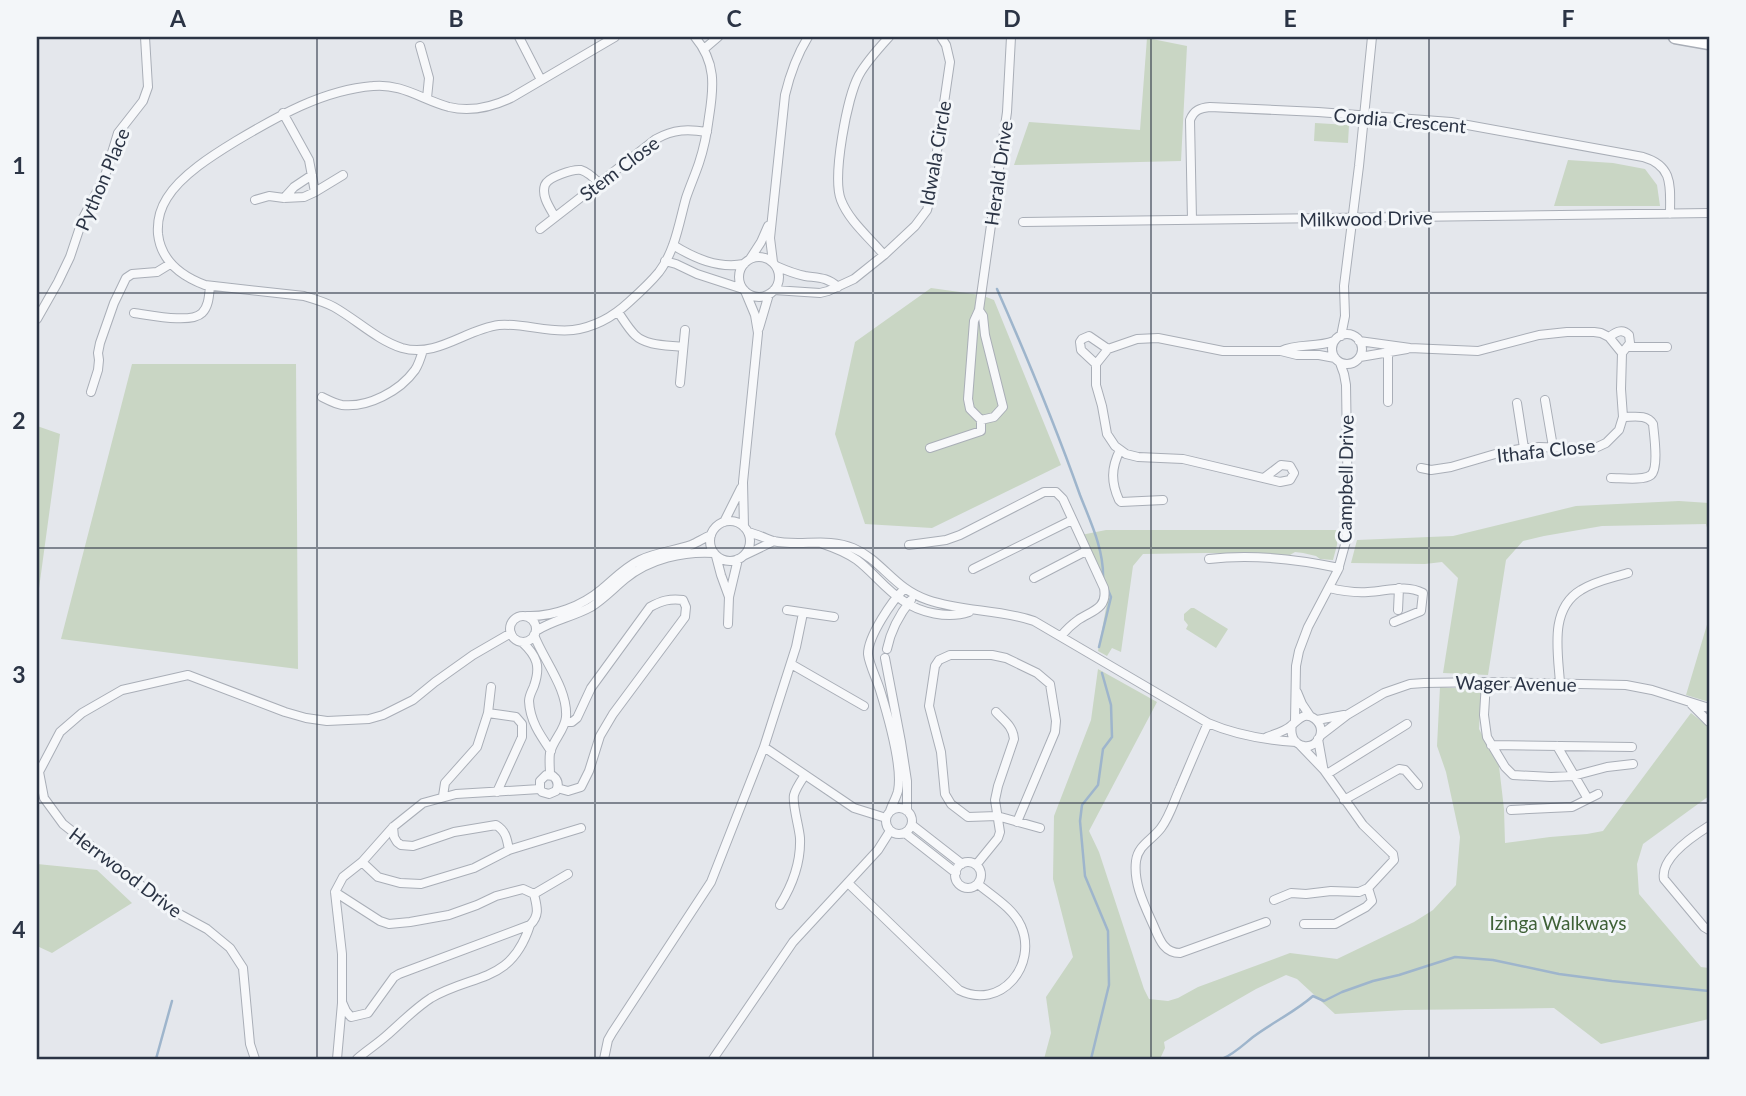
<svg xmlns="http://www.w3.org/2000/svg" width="1746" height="1096" viewBox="0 0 1746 1096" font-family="Lato,sans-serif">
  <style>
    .green { fill: #c9d6c4 }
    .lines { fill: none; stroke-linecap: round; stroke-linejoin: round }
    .stream { stroke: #9eb5cc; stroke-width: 2.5 }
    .street-casing { stroke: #a9aeb7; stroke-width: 10 }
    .secondary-casing { stroke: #a9aeb7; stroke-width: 15 }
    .street { stroke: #f7f8fa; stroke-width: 8 }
    .secondary { stroke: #fff; stroke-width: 12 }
    .grid { fill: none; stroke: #2b3445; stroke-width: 2; stroke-opacity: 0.55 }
    .labels { text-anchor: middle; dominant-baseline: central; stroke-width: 6; stroke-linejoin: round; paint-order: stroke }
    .street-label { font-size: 19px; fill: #2b3445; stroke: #f3f6f9 }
    .park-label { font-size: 19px; fill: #3f6137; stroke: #f3f6f9 }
    .neatline { fill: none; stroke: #2b3445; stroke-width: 2.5 }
    .grid-label { font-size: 23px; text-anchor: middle; font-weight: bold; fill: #2b3445 }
  </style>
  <rect width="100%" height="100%" fill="#e4e7ec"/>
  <path class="green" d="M1147,38L1187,46L1181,161L1014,165L1029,122L1140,130Z
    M1315,123L1349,125L1348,143L1314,141Z
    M1568,160L1613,163L1645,169L1657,185L1660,206H1554Z
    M931,288L981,295L994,300L1061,465L932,528L865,524L835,434L855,342Z
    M132,364H296L298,669L61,639Z
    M37,426L60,434L37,603Z
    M1679,501L1709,503V535L1706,524L1602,526L1544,536L1523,541L1506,560L1488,675L1443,673L1458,578L1442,562L1425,564L1351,563L1357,540L1453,536L1576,506Z
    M1106,530H1338L1337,545L1333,560L1320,559L1316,556L1303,553L1295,552L1290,555L1206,553L1143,554L1133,566L1121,652L1112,648L1107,656L1098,651L1107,603L1106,592L1081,535Z
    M1191,608H1194L1228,629L1216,648L1186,629L1188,625L1184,620V614Z
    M1709,618V702L1686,695Z
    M1098,669L1157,702L1089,831L1099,852L1144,989L1149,999L1168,1001L1178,998L1198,987L1290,953L1337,959L1414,922L1433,910L1456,885L1460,837L1446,772L1437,746L1440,687L1481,690L1479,729L1499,766L1504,809L1505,843L1550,837L1587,834L1603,831L1691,713L1709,727V796L1643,844L1637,864L1639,894L1701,967L1709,968V1019L1601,1044L1554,1008L1405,1010L1335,1014L1297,979L1286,975L1256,989L1164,1042L1165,1048L1160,1059H1044L1051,1033L1046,997L1073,957L1053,879L1054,816L1091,720Z
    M37,864L97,870L132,903L52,953L37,946Z"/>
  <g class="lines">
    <path class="stream" d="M997,289C1027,357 1055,425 1080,495C1090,521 1104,549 1103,578
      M1099,647L1111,597L1108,590
      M156,1059L172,1001
      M1091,1059L1109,985L1108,931L1085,876L1080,821L1082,805L1098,785L1103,749L1112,737L1111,705L1102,673
      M1222,1059C1234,1054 1243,1045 1253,1037C1273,1022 1295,1012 1313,996L1324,1001L1342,992L1373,981L1399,975L1455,957L1493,960L1559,974L1612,981L1709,991"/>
    <g class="street-casing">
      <path id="street" d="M519,37L541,80
        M615,37L511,98C492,107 470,112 449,107C423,100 401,83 373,86C323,90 278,116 236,141C213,155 181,175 167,198C160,209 157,221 158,234C161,261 181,276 205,285L304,296C314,299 325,302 334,307C357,320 377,340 402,348C437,358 466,329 499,325C524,323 548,333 573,330C595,327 613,317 629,302C639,293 650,283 659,272C675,251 679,223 686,198C690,186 695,175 699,163C704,148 707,133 709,117C714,86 716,62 695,37
        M420,46L429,78L427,98
        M704,49L718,37
        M283,113L309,160L315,192
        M284,198L294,187L312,175
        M255,200L269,196L284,198L304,197L315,192L343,175
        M555,217C550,208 541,196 545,185C548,177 573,169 581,170C588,172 594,178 599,183
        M1192,220L1190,120C1194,110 1200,108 1210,107L1318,112L1451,122L1643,157C1674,166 1670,187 1670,214
        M1023,222L1709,213
        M540,229L656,139C674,129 688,129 707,132
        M673,245C694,258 718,269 744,264
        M884,255C870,238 849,221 841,200C832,177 847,97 859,75C867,61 879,48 889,37
        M739 277a20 20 0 1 1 40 0a20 20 0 1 1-40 0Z
        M750,259L761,242L768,226
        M665,261L676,264L697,274L743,289
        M773,262L770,238L785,95C790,74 797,55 808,37
        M776,266C785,270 795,274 805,276C819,278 827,277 838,287
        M774,290L820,293L828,291L854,279L884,255L915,226L927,210L930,199L950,62L946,45L941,37
        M979,310L983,316L985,335L1003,407L994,417L981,420L970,409L968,399L974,321L979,310L1007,112L1011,37
        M618,312C623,319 628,328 635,335C646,346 668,345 683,347
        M134,313C150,315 191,324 202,313C209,306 209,295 210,286
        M37,319L58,282L70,257L83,218L105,176L118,133L143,101L148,87L145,37
        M759,328L769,294
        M1332 349a15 15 0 1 1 30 0a15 15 0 1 1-30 0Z
        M1341,336L1345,316L1344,286L1359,166L1372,37
        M1609,337C1616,332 1622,328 1629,335L1630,343L1622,353
        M1359,341L1410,348L1478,351L1539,335L1567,332H1594L1601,333L1609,337L1622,353L1621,389L1623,417L1619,430L1606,443L1593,449L1539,447L1520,449L1502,452L1451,467L1431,470L1421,468
        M1628,347H1667
        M1281,351C1298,343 1316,348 1334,341
        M1360,357L1407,349
        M1096,364L1081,350L1080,342L1082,339L1089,336L1108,349
        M680,383L685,330
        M91,392L98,370L99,360L98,353L100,343L114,303L126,278L132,274L157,272L170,264
        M322,397C328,400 335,404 342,405C368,408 400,391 415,370C419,364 421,357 423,350
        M1545,400L1553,447
        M1388,402V345
        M1517,403L1524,448
        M930,448L981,431V420
        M1120,450C1111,468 1111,482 1119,500L1121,502L1163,500
        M1264,478L1281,465L1290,466L1294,473L1290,480L1280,482L1183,459L1138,457L1126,454L1115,446L1107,434L1102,406L1096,385V364L1108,349L1137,339L1158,338L1223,351H1281L1297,355H1319L1335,358
        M1611,478C1621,478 1643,481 1651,475C1659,468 1654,434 1653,424C1647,414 1634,417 1623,417
        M710 541a20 20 0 1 1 40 0a20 20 0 1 1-40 0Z
        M724,522L741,488
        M744,527L743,482L758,333L755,315L745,291
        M748,532C756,534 765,538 773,541C800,547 827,537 853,548C882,560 894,589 928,600C963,612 999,609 1034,621L1208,723C1236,735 1265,740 1296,742
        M823,544C835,548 847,553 857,560C873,572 885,589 902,600C920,613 948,619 969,612
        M909,545L946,540L960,535L1044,492H1056L1063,499L1104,588C1108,609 1091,611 1078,620C1071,625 1066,630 1061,636
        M745,555L774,541
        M716,556L721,575L729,597
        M1209,559C1252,554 1297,559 1339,568
        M973,569L1072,520
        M1034,578L1086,551
        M1329,588C1342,591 1355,593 1368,592C1387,591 1406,584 1423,593L1421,611L1394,622
        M787,610L834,617
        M1398,610L1399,588
        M527,616C553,617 582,606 602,589C614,579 625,567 640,560C657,552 674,551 691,545C698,542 704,538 711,535
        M510 629a13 13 0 1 1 26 0a13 13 0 1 1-26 0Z
        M728,624L729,597L738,559
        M536,631C553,620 573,617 591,607C604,599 614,588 625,579C649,559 684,551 714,553
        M534,635C544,661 568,689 566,717C565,730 553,740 550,753C549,760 550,768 550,775
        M522,642C537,656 541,666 534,686C532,691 529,696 529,701C530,721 540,735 551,751
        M887,649C891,629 899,615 911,600
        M885,658L901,742L907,781V811
        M791,664L864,706
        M1486,682L1484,715L1487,737L1505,767L1513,775L1551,777L1573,776L1607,767L1633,764
        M1560,683C1558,652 1549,609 1581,590C1595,581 1612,578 1628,573
        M1297,692L1302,704L1310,716
        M1692,705L1709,722
        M488,713L491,687
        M1317,720L1344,715
        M1295,721L1296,666L1299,651L1308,627L1338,570L1346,541L1348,511L1346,385L1344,374L1340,363
        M1208,723C1198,745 1189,767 1180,788C1174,801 1170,816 1161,828C1152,840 1138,845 1136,861C1133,885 1146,908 1155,929C1160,941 1165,953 1180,953L1266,922
        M1321,735L1347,715L1384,693L1410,684L1424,683L1486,682L1626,685L1652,690L1709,708
        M1267,737C1275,734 1286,731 1292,725C1299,719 1305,711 1315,719C1327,729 1319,748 1304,746C1293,744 1290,734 1292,725
        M1318,739L1323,767
        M1491,745L1632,747
        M1557,746L1588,799
        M764,747L854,808L886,818
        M1327,774L1407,724
        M557,788L568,791L581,787L589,771L600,736L613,714L685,617L686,607L683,600C670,598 661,601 650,607L591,688L577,718L572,722H565
        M443,796L445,783L477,747L488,713L516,717L522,724V737L497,792
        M1344,800L1399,769L1405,770L1418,785
        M886 821a13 13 0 1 1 26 0a13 13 0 1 1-26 0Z
        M1511,810L1572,807L1598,794
        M890,811C892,805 896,798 898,791C903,766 888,716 880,690C877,680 869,664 868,654C868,636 892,601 904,589
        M1017,822L1055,732L1056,721L1050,684L1037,673L1006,658L992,655H950L939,660L935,666L929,706L941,752L945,794L951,804L968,817L997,816L1040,828
        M912,825L962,864
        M1709,826C1693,836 1660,858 1664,879L1704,927L1709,930
        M393,827L394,837L397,842L401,845L413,846L454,832L496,825C506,831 507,839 509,850
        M905,833L956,873
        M362,862L378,877L400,883L421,884L474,868L509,850L581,828
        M955 875a13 13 0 1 1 26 0a13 13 0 1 1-26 0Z
        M976,865L998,838L1000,832L995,800L998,786L1014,739C1013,726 1004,721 996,712
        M848,883L959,990C1001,1011 1038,965 1021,926C1013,908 992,896 978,884
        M335,892L380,921L389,924L410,922L449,915L477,905L496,896L523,889L534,894C537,907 540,915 530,925L399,974L394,977L368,1013L351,1017L346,1011L342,1002V954L335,892L343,877L362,862L393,827L423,803L456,794L540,789L542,792L549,794L556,791C559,785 558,780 553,776L546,775L540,781V789
        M534,894L568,874
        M1274,900L1291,893L1306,894L1331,891L1359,892L1368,888L1394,860L1393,854L1363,825L1324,770L1300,745
        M780,905C793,884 801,863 800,838C799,826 792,804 794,795C796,788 801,781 805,775
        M1304,924H1335L1366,907L1372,901L1368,888
        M255,1059L250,1044L243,968L230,948L207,929L172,910L63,824L44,798L39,772L60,732L82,713L122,690L188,675L285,712L306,718L327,721L369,719L383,715L413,700L435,682L473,655L511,633
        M337,1059L342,1003
        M357,1059C366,1051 377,1044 386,1036C401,1023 414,1009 431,998C474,973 511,984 530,925
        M604,1059L608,1040L612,1033L711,882L764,747L796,647L803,613
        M713,1059L793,942L878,850L890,831"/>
    </g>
    <g class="secondary-casing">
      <path id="secondary" d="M1675,37L1709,43"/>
    </g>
    <use href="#street" class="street"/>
    <use href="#secondary" class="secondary"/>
  </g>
  <path class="grid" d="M317,37V1059M595,37V1059M873,37V1059M1151,37V1059M1429,37V1059M37,293H1709M37,548H1709M37,803H1709"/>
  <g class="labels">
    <g class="street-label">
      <text transform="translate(1400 120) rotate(5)">Cordia Crescent</text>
      <text transform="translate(935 153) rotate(-80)">Idwala Circle</text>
      <text transform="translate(619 168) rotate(-37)">Stem Close</text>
      <text transform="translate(998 173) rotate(-82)">Herald Drive</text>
      <text transform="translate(102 179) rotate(-67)">Python Place</text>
      <text transform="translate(1366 218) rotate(-1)">Milkwood Drive</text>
      <text transform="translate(1546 450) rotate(-6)">Ithafa Close</text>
      <text transform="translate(1345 479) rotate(-89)">Campbell Drive</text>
      <text transform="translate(1516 683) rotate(1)">Wager Avenue</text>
      <text transform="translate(126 872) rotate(37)">Herrwood Drive</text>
    </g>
    <g class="park-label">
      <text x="1558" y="922">Izinga Walkways</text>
    </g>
  </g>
  <rect width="1746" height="1096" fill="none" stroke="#f3f6f9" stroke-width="77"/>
  <rect x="38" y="38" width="1670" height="1020" class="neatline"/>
  <g class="grid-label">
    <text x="178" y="27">A</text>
    <text x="456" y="27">B</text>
    <text x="734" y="27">C</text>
    <text x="1012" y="27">D</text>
    <text x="1290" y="27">E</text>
    <text x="1568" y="27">F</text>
    <text x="19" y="174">1</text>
    <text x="19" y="429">2</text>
    <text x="19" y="683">3</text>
    <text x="19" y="938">4</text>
  </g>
</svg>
